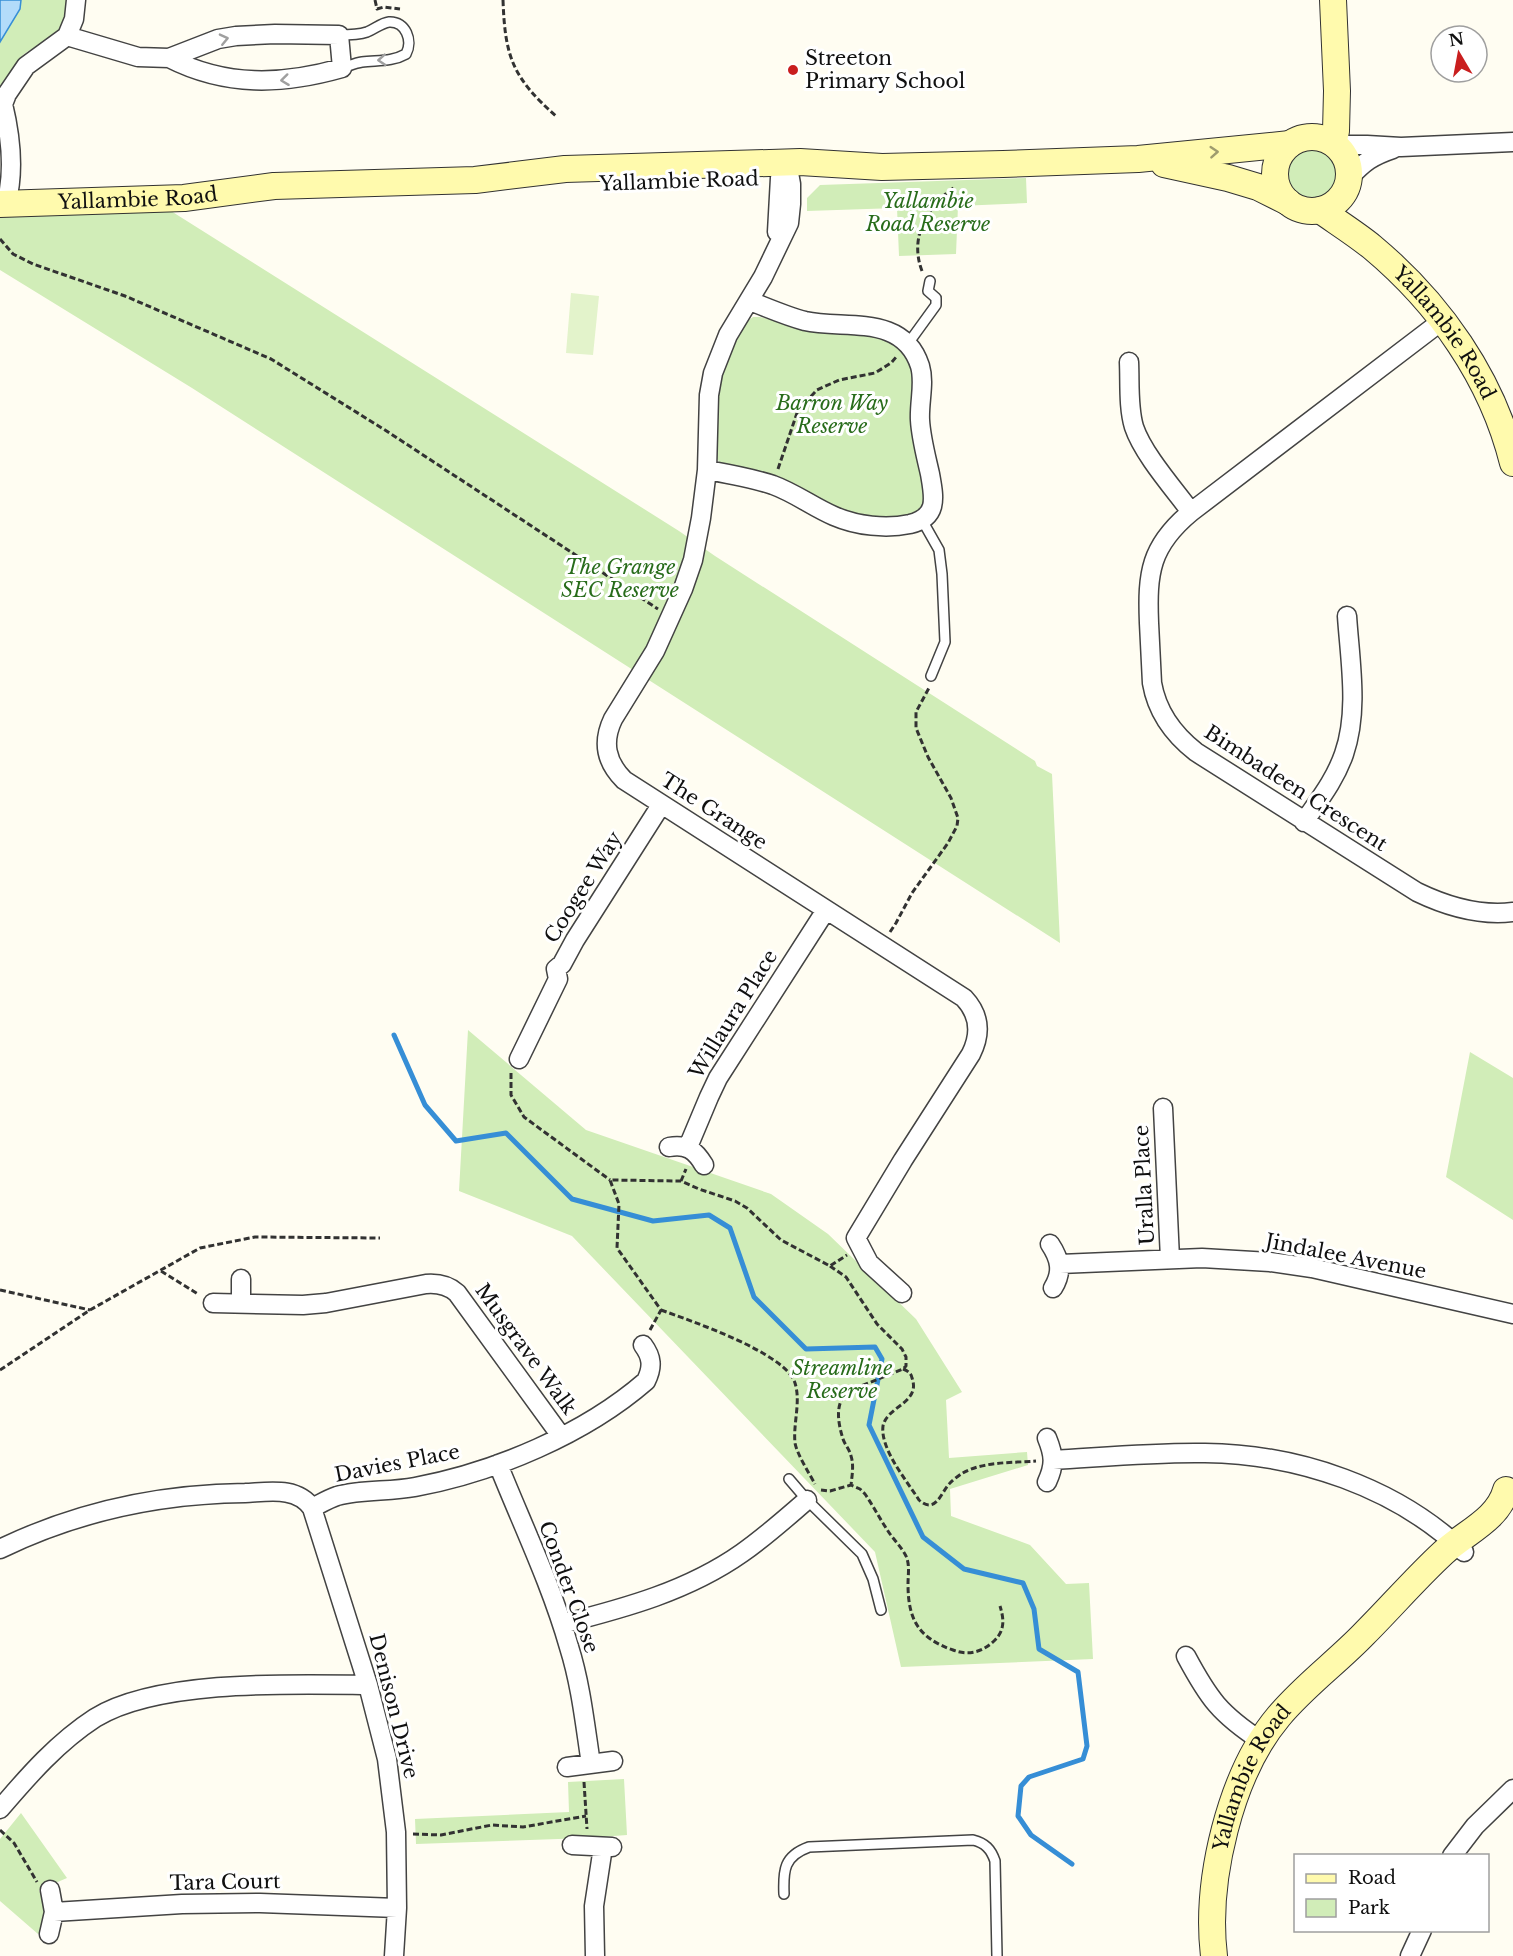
<svg xmlns="http://www.w3.org/2000/svg" width="1513" height="1956" viewBox="0 0 1513 1956" font-family="'Libre Baskerville',serif">
  <style>
    .green { fill: #d1edb8 }
    .pitch { fill: #e3f3cb }
    .water { fill: #b3dcfa; stroke: #368ed6; stroke-width: 1.5 }
    .lines { fill: none; stroke-linecap: round; stroke-linejoin: round }
    .stream { stroke: #368ed6; stroke-width: 5 }
    .lane-casing { stroke: #434343; stroke-width: 12 }
    .street-casing { stroke: #434343; stroke-width: 21 }
    .secondary-casing { stroke: #323232; stroke-width: 28 }
    .path { stroke: #323232; stroke-width: 3; stroke-dasharray: 6 3; stroke-linecap: butt }
    .lane { stroke: #fff; stroke-width: 9 }
    .street { stroke: #fff; stroke-width: 18 }
    .secondary { stroke: #fffaad; stroke-width: 26 }
    .oneway { stroke: #9f9f9f }
    .oneway2 { stroke: #9f9c6e }
    .poi-dot { fill: #c91e1e; stroke: #fff; stroke-width: 2 }
    .labels { text-anchor: middle; dominant-baseline: central; stroke-width: 6; stroke-linejoin: round; paint-order: stroke }
    .poi-label { font-size: 20px; fill: #101010; stroke: #fff; text-anchor: start }
    .street-label { font-size: 20px; fill: #101010; stroke: #fff }
    .park-label { font-size: 20px; font-style: italic; fill: #286c1b; stroke: #fff }
  </style>
  <rect width="100%" height="100%" fill="#fffdf2"/>
  <path class="green" d="M0,0H68C66,13 66,31 53,39C43,45 32,47 23,55C14,64 9,76 0,86Z
    M1285 173a27 27 0 1 1 54 0a27 27 0 1 1-54 0Z
    M1026,178L1027,203L958,206L956,254L899,256L897,208L807,211V198L820,185Z
    M171,211L679,531L715,556L1035,761L1037,766L1052,774L1060,943L192,388L0,270V216Z
    M753,317H760L831,333L878,335L902,350L913,367L928,493L922,512L903,519L863,518L722,465L717,459C717,439 714,417 717,397C719,378 736,326 753,317Z
    M468,1030L586,1130L771,1194L828,1234L916,1319L962,1392L946,1400L949,1458L1027,1452L1028,1465L950,1489L951,1516L1030,1545L1066,1584L1089,1583L1093,1659L901,1667L875,1552L572,1236L459,1191Z
    M1470,1052L1513,1078V1220L1446,1177Z
    M624,1779L627,1835L587,1838L416,1844L415,1819L569,1812L568,1782Z
    M21,1813L67,1878L39,1890C45,1903 49,1922 38,1934L0,1901V1839Z"/>
  <path class="pitch" d="M571,293L599,296L593,355L566,353Z"/>
  <path class="water" d="M0,0H21L20,9L0,42Z"/>
  <g class="lines">
    <path class="stream" d="M394,1035L425,1105L456,1141L506,1133L572,1199L653,1221L709,1215L730,1228L754,1297L806,1349L875,1347L882,1359L869,1425L923,1537L964,1569L1023,1583L1034,1609L1039,1649L1078,1672L1087,1746L1083,1759L1029,1777L1021,1786L1018,1816L1031,1835L1072,1864"/>
    <g class="lane-casing">
      <path id="lane" d="M339,35C348,35 358,35 367,32C375,29 381,23 389,22C406,21 413,41 406,54C392,62 377,60 362,62C355,63 349,66 342,68
        M907,345L936,305V298L928,291L930,281
        M922,520L939,550L942,574L945,642L931,676
        M789,1479L807,1500L862,1554L873,1579L881,1610
        M784,1894C783,1870 784,1856 809,1847L973,1840C985,1843 991,1849 995,1861L997,1956"/>
    </g>
    <g class="street-casing">
      <path id="street" d="M67,36L138,57L169,58L218,39L236,36L275,34L339,35L342,68C282,85 226,87 169,58
        M3,104C11,137 15,171 6,204
        M0,112L7,94L26,66L67,36L74,19L76,0
        M1336,145H1367L1401,147L1513,142
        M787,162L791,184V204L789,223L763,277L728,335L713,373L709,395L707,470L701,518L693,560L683,589L655,651L613,719C602,742 606,762 624,780L964,998C980,1015 981,1034 971,1054L903,1160L856,1238L869,1263L902,1293
        M1349,178C1364,162 1372,156 1393,149
        M777,232L780,178L784,170
        M1443,320L1191,512C1150,546 1147,573 1149,623C1150,643 1151,663 1152,683C1157,712 1173,734 1196,752L1417,892C1446,906 1481,916 1513,912
        M1129,362C1130,383 1128,407 1134,427C1143,454 1174,489 1191,512
        M707,470C729,474 752,478 773,485C795,493 813,507 834,516C857,526 886,529 910,524C939,517 934,497 930,474C926,456 921,438 920,420C919,402 925,383 920,366C903,313 845,330 805,321C786,316 768,308 750,301
        M1304,822C1319,800 1335,780 1344,754C1359,711 1350,661 1347,616
        M519,1059L558,979L556,969L562,964L575,940L661,805
        M1163,1108L1170,1259
        M669,1147C687,1144 695,1150 704,1165
        M688,1147L709,1097L718,1078L826,910
        M1050,1244C1060,1259 1063,1272 1053,1288
        M1060,1264L1202,1258L1270,1262L1312,1268L1513,1314
        M241,1279V1303
        M213,1303L303,1305L326,1303L426,1284C438,1283 448,1285 457,1293L561,1436
        M1047,1438C1054,1455 1055,1465 1047,1482
        M1053,1460C1104,1457 1154,1452 1205,1453C1298,1454 1396,1487 1464,1552
        M498,1464C522,1524 551,1584 569,1647C581,1685 585,1725 591,1764
        M312,1508C320,1504 328,1499 337,1496C362,1489 389,1492 415,1487C495,1472 585,1434 646,1381C653,1367 652,1357 643,1345
        M0,1549C76,1512 160,1494 245,1493C268,1492 297,1486 312,1508L368,1685L387,1759L396,1832L397,1908L394,1956
        M562,1624C625,1608 688,1591 742,1553C765,1537 786,1518 807,1500
        M1186,1656C1209,1699 1220,1714 1261,1741
        M567,1767L613,1761
        M0,1809C29,1775 58,1742 95,1718C158,1679 294,1684 368,1685
        M572,1845L612,1847
        M1452,1856L1475,1826L1513,1789
        M54,1912L182,1904L260,1903L397,1908
        M49,1934L54,1912L50,1890
        M595,1956L594,1906L603,1847
        M1410,1956L1422,1930"/>
    </g>
    <g class="secondary-casing">
      <g id="secondary">
        <path d="M1333,0L1337,91L1336,131L1333,143"/>
        <circle cx="1312" cy="174" r="37"/>
        <path d="M1164,164L1228,178L1258,187L1288,202"/>
        <path id="s1" d="M0,204L184,198L274,186L475,180L565,169L800,162L882,167L1003,164L1138,159L1290,144"/>
        <path id="s2" d="M1320,210C1337,222 1356,234 1372,247C1439,303 1492,378 1513,463"/>
        <path id="s3" d="M1214,1956C1205,1881 1230,1774 1279,1716C1304,1686 1337,1662 1364,1634C1391,1607 1415,1579 1443,1553C1464,1533 1498,1520 1506,1490"/>
      </g>
    </g>
    <path class="path" d="M375,0L377,9L384,7L400,9
      M503,0C505,58 513,78 557,117
      M0,239L13,254L33,264L125,296L271,359L385,430L658,609
      M922,271C909,237 927,206 955,187
      M778,469L798,410L817,390L839,380L875,373L891,363L897,356
      M890,932L896,923L912,893L948,843L957,826L958,818L951,798L928,757L916,728V712L930,686
      M511,1073V1095L524,1117L610,1180
      M681,1181L686,1169
      M830,1266L846,1277L877,1324L902,1349L906,1357V1366L903,1369L849,1391C834,1402 838,1423 843,1439C845,1445 850,1450 851,1456C854,1465 852,1476 851,1485L860,1489L865,1494C874,1507 881,1521 890,1534C895,1541 902,1548 906,1556C910,1565 908,1575 908,1584C908,1619 918,1638 953,1650C969,1656 983,1652 995,1640C1005,1630 1004,1619 1000,1606
      M161,1271L198,1294
      M0,1290L90,1310
      M661,1310C691,1321 786,1353 795,1383C801,1402 793,1423 795,1443C797,1454 809,1473 815,1484
      M650,1330L661,1310L617,1248L619,1204L610,1180L681,1181L699,1189L735,1201L747,1208L781,1240L830,1266L847,1255
      M903,1369C908,1371 911,1373 912,1378C921,1403 887,1406 883,1426C880,1449 907,1481 919,1500C936,1515 941,1492 950,1483C953,1480 958,1476 961,1474C982,1461 1013,1463 1036,1461
      M0,1370L90,1310L200,1248L255,1237L380,1238
      M821,1490L830,1491L851,1485
      M584,1782L587,1829
      M0,1830L14,1843L37,1882
      M413,1834L441,1835L492,1825L523,1827L586,1816"/>
    <use href="#lane" class="lane"/>
    <use href="#street" class="street"/>
    <use href="#secondary" class="secondary"/>
  </g>
  <defs><path id="oneway-chevron" d="M-2-3.5L2.5 0L-2 3.5" fill="none" stroke-width="1.6" stroke-linecap="round" stroke-linejoin="round" transform="scale(1.5)"/></defs>
  <g class="oneway">
    <use href="#oneway-chevron" transform="translate(224 39) rotate(-13)"/>
    <use href="#oneway-chevron" transform="translate(382 60) rotate(176)"/>
    <use href="#oneway-chevron" transform="translate(285 80) rotate(173)"/>
  </g>
  <use class="oneway2" href="#oneway-chevron" transform="translate(1214 152) rotate(-4)"/>
  <circle class="poi-dot" cx="793" cy="70" r="6"/>
  <g class="labels">
    <g class="poi-label">
      <text x="805" y="58">Streeton<tspan x="805" dy="23">Primary School</tspan></text>
    </g>
    <g class="street-label">
      <text transform="translate(679 181) rotate(-2)">Yallambie Road</text>
      <text stroke="none"><textPath href="#s1" startOffset="138">Yallambie Road</textPath></text>
      <text stroke="none"><textPath href="#s2" startOffset="177">Yallambie Road</textPath></text>
      <text transform="translate(1296 788) rotate(33)">Bimbadeen Crescent</text>
      <text transform="translate(714 811) rotate(33)">The Grange</text>
      <text transform="translate(583 887) rotate(-58)">Coogee Way</text>
      <text transform="translate(733 1014) rotate(-58)">Willaura Place</text>
      <text transform="translate(1144 1185) rotate(-93)">Uralla Place</text>
      <text transform="translate(1346 1256) rotate(11)">Jindalee Avenue</text>
      <text transform="translate(526 1349) rotate(54)">Musgrave Walk</text>
      <text transform="translate(397 1463) rotate(-11)">Davies Place</text>
      <text transform="translate(569 1587) rotate(70)">Conder Close</text>
      <text transform="translate(394 1706) rotate(76)">Denison Drive</text>
      <text stroke="none"><textPath href="#s3" startOffset="186">Yallambie Road</textPath></text>
      <text transform="translate(225 1882) rotate(-1)">Tara Court</text>
    </g>
    <g class="park-label">
      <text x="928" y="201">Yallambie<tspan x="928" dy="23">Road Reserve</tspan></text>
      <text x="832" y="403">Barron Way<tspan x="832" dy="23">Reserve</tspan></text>
      <text x="620" y="567">The Grange<tspan x="620" dy="23">SEC Reserve</tspan></text>
      <text x="842" y="1368">Streamline<tspan x="842" dy="23">Reserve</tspan></text>
    </g>
  </g>
  <rect x="1294" y="1854" width="195" height="78" fill="#ffffff" stroke="#9f9f9f" stroke-width="1.5"/>
  <rect x="1306" y="1874" width="30" height="9" fill="#fffaad" stroke="#9f9f9f" stroke-width="1.5"/>
  <text x="1348" y="1884" font-size="18" fill="#101010">Road</text>
  <rect x="1306" y="1899" width="30" height="18" fill="#d1edb8" stroke="#9f9f9f" stroke-width="1.5"/>
  <text x="1348" y="1914" font-size="18" fill="#101010">Park</text>
  <g transform="translate(1459 54) rotate(350)"><circle r="28" fill="#ffffff" stroke="#9f9f9f" stroke-width="1.5"/>
  <path d="M0-4.5L10 22L0 15L-10 22Z" fill="#c91e1e"/>
  <text y="-9" font-size="16" font-weight="bold" text-anchor="middle" fill="#101010">N</text>
  </g>
</svg>
